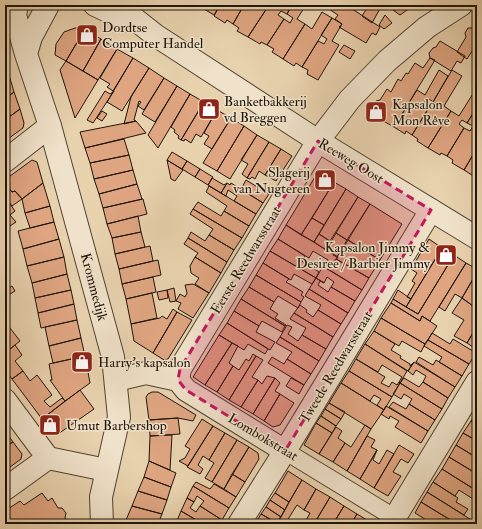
<svg xmlns="http://www.w3.org/2000/svg" width="482" height="529" viewBox="0 0 482 529" font-family="'IM FELL Double Pica',serif">
  <style>
    .building { fill: #dfa581; stroke: #1e140b }
    .lines { fill: none; stroke-linecap: round; stroke-linejoin: round }
    .pedestrian-casing { stroke: #504434; stroke-width: 19 }
    .minor-casing { stroke: #504434; stroke-width: 24 }
    .tertiary-casing { stroke: #504434; stroke-width: 24 }
    .pedestrian { stroke: #f0e2ca; stroke-width: 17 }
    .minor { stroke: #f0e2ca; stroke-width: 22 }
    .tertiary { stroke: #f0e2ca; stroke-width: 22 }
    .marked { fill: #c2185b; fill-opacity: 0.2; stroke: #c2185b; stroke-width: 3; stroke-dasharray: 8 5; stroke-linejoin: round }
    .labels { text-anchor: middle; dominant-baseline: central; stroke-width: 3; stroke-linejoin: round; paint-order: stroke }
    .poi-label { font-size: 14px; fill: #1e140b; stroke: #f0e2ca; text-anchor: start }
    .street-label { font-size: 14px; fill: #1e140b; stroke: #f0e2ca }
  </style>
  <rect width="100%" height="100%" fill="#e8d2ae"/>
  <filter id="stains"><feTurbulence type="fractalNoise" baseFrequency=".005" numOctaves="4"/><feColorMatrix values="0 0 0 0 .2 0 0 0 0 .09 0 0 0 0 .02 0 0 0 .5 -.17"/></filter>
  <radialGradient id="worn" r=".72"><stop offset=".6" stop-color="#630" stop-opacity="0"/><stop offset="1" stop-color="#630" stop-opacity=".3"/></radialGradient>
  <path class="building" d="M197,5H220L214,15L204,9L199,8Z
    M220,5H244L233,24L227,20L225,23L214,16Z
    M244,5H269L248,37L237,31L239,28L233,24Z
    M269,5H274L278,7L279,5H292L287,14L281,11L278,15L284,19L267,45L261,42L260,44L248,37Z
    M292,5H306L297,19L305,24L283,59L272,52L274,49L267,45L284,19L290,23L293,18L287,14Z
    M323,5H344L346,6V5L380,27L376,35L372,33L366,43L339,27L342,24L335,19L338,15Z
    M369,5H382L372,23L362,16Z
    M396,5H414L400,15L393,10Z
    M322,12L332,18L302,67L296,63L294,66L283,59L305,24L312,29Z
    M385,15L392,23L384,29L379,25Z
    M332,18L342,24L332,41L339,45L318,80L307,74L308,70L302,67L318,41L324,44L327,39L321,35Z
    M477,20V50L474,48L467,59L457,52L466,37L465,33L468,28H472Z
    M75,28L85,29L66,61L55,55L56,44L64,32Z
    M85,29L101,39L83,71L66,61Z
    M101,39L117,49L98,80L83,71Z
    M440,41L465,56L461,63L457,61L451,71L430,58L429,53L433,48L436,47Z
    M344,45L355,51L350,59L339,52Z
    M117,49L133,58L113,91L107,87L110,84L100,78Z
    M133,58L149,68L122,111L107,102Z
    M430,58L435,60L394,127L371,114L370,110L376,101L380,100L387,89L391,92L398,79L401,81L406,73L408,74L415,63L423,68Z
    M66,61L98,80L75,118L60,70Z
    M149,68L164,78L144,110L138,106L141,102L139,101L134,120L136,121L124,124L131,97Z
    M439,70L448,76L433,102L428,98L424,103L430,106L412,135L406,131L405,134L394,127L417,90L425,95Z
    M452,70L462,76L444,106L451,111L428,148L417,141L418,139L412,135L430,106L435,110L438,104L433,102Z
    M477,74V85L472,82Z
    M9,75L14,92L5,99V77Z
    M164,78L177,86L155,122L142,114Z
    M177,86L190,94L158,148L148,135Z
    M105,91L110,94L114,91L93,123L87,120Z
    M14,92L20,109L5,120V99Z
    M474,92L477,93V107L467,123L462,120L459,124L464,128L447,156L441,153L440,155L428,148L451,111L459,116Z
    M190,94L204,102L181,140L178,138L179,136L174,132L175,130L171,127Z
    M204,102L217,110L201,137L196,134L191,143L185,139L184,141L181,140Z
    M477,107V148L464,170L452,163L453,160L447,156L464,128L470,131L473,126L467,123Z
    M20,109L24,123L23,128L5,141V120Z
    M217,110L231,118L212,149L204,144L209,136L204,133Z
    M102,111L107,114L102,121L97,118Z
    M231,118L244,126L217,171L203,163Z
    M136,121L146,133L85,148L80,132Z
    M244,126L257,135L230,179L217,171Z
    M257,135L269,142L247,178L242,174L248,164L241,160Z
    M124,139L129,155L90,163L85,148Z
    M269,142L281,149L265,175L259,171L255,179L252,177L250,179L247,178Z
    M477,148V177L475,176V177L464,170Z
    M281,149L292,156L276,181L265,175Z
    M172,152L187,161L182,169L167,160Z
    M129,155L133,170L94,179L90,163Z
    M32,160L37,162L43,183L22,199L15,191L12,192L7,186L10,184L6,179Z
    M167,160L183,170L175,181L171,179Z
    M187,161L200,169L195,177L182,169Z
    M200,169L213,177L208,185L195,177Z
    M133,170L137,184L99,194L94,179Z
    M318,172L334,182L301,235L286,225Z
    M212,178L224,185L227,183L221,193L208,185Z
    M6,179L10,184L7,186L12,192L15,191L22,199L12,206L5,197V180Z
    M246,180L269,194L263,203L241,189Z
    M334,182L346,189L324,225L312,218Z
    M43,183L50,206L25,213L22,199Z
    M227,183L230,185L231,183L263,203L256,214L234,201L237,196L228,190L226,196L221,193Z
    M137,184L142,199L103,208L99,194Z
    M209,186L256,214L249,226L224,211L227,206L206,192Z
    M346,189L358,197L330,241L319,234Z
    M5,197L15,211L10,215L16,222L10,226L5,219Z
    M358,197L370,204L347,240L336,233Z
    M143,199L147,214L107,224L103,208Z
    M198,202L221,216L224,211L249,226L242,238L193,209Z
    M370,204L402,224L380,260L348,240Z
    M50,206L54,222L30,228L25,213Z
    M193,209L242,238L234,250L209,235L213,229L190,214Z
    M138,216L141,232L112,238L107,224Z
    M312,218L324,225L314,242L301,235Z
    M5,219L10,226L5,231Z
    M54,222L59,239L23,249L18,231Z
    M286,225L338,257L329,270L324,267L328,260L313,251L309,258L278,239Z
    M141,232L145,247L115,254L112,238Z
    M191,232L205,241L209,235L234,250L227,262L188,238Z
    M336,233L347,240L337,257L333,255L334,253L327,249Z
    M319,234L331,242L326,250L314,242Z
    M188,238L227,262L221,273L195,257L198,253L184,244Z
    M59,239L64,257L27,266L23,249Z
    M278,239L305,256L302,261L319,272L316,278L270,251Z
    M429,239L442,248L411,299L407,297L415,283L412,281L417,273L411,269Z
    M348,240L380,260L369,278L336,259Z
    M150,246L153,261L119,269L115,254Z
    M442,248L454,255L418,314L406,307Z
    M270,251L316,278L312,284L294,274L291,280L263,263Z
    M454,255L466,263L430,321L422,316L420,321L391,303L393,299L418,314Z
    M64,257L67,274L32,283L27,266Z
    M195,257L221,273L209,293L195,284L199,278L191,273L190,266Z
    M336,259L369,278L362,290L329,270Z
    M158,260L161,275L122,284L119,269Z
    M263,263L289,279L286,282L303,292L301,295L304,297L301,302L256,275Z
    M466,263L477,269V272L462,298L455,294L445,311L439,307Z
    M323,266L362,290L355,301L331,287L334,282L327,277L324,283L316,278Z
    M477,272V299L473,306L462,298Z
    M67,274L71,290L35,298L32,283Z
    M256,275L301,302L298,308L278,296L274,302L249,287Z
    M153,277L156,292L126,299L122,284Z
    M316,278L324,283L320,281L318,285L328,292L331,287L355,301L348,313L309,289Z
    M193,284L209,293L193,318L178,309L181,303L176,301L180,294L185,297L187,293L185,285Z
    M12,286L15,291L7,296L5,291Z
    M249,287L274,302L270,309L278,314L275,318L286,325L285,326L241,299Z
    M174,288L176,301L170,302L167,290Z
    M309,289L348,313L341,324L318,310L321,305L305,296Z
    M71,290L74,304L38,313L35,298Z
    M167,290L168,298L159,300L157,292Z
    M398,290L411,299L406,307L393,299Z
    M152,293L157,318L131,324L126,299Z
    M462,298L473,306L477,299V326L467,343L454,336L464,320L452,313Z
    M241,299L285,326L282,332L262,321L259,326L234,311Z
    M391,303L420,321L422,316L437,326L425,344L381,318Z
    M74,304L77,320L41,328L38,313Z
    M300,305L307,310L306,312L313,317L318,310L341,324L333,337L294,313Z
    M173,309L177,312L153,353L134,341L131,324L160,318L162,316L167,319Z
    M234,311L259,326L256,332L275,342L270,350L227,323Z
    M177,312L192,320L168,359L164,360L153,353Z
    M294,313L333,337L326,349L302,335L306,328L290,319Z
    M381,318L425,344L421,352L402,341L399,346L374,331Z
    M77,320L81,338L49,346L45,327Z
    M5,321L10,328L5,331Z
    M227,323L268,349L265,354L248,344L244,350L219,335Z
    M287,325L292,327L288,334L298,341L302,335L326,349L319,361L280,337Z
    M477,326V350L467,343Z
    M10,328L20,341L5,353V331Z
    M374,331L395,344L391,350L401,356L400,358L410,364V366L414,362L408,371L365,344Z
    M432,333L450,344L453,339L476,353L469,364L428,340Z
    M219,335L232,343L205,385L193,377Z
    M280,337L319,361L311,374L287,359L292,352L276,343Z
    M81,338L85,356L53,363L49,346Z
    M428,340L469,364L462,376L439,362L442,357L424,346Z
    M232,343L238,346L229,363L233,366L217,392L205,385Z
    M365,344L407,371L400,383L399,382L402,377L382,365L378,372L356,359Z
    M15,345L22,355L15,361L23,371L12,379L5,370V353Z
    M253,354L256,356L229,400L217,392L233,366L239,370L246,359L249,361Z
    M85,356L90,383L65,401L50,380H52L49,364Z
    M256,356L263,360L252,377L258,380L241,407L229,400Z
    M272,357L284,364L287,359L311,374L304,385L268,363Z
    M419,357L433,365L436,360L462,376L455,387L416,362Z
    M356,359L385,377L381,383L389,387L392,382L397,385L399,382L400,383L392,397L349,371Z
    M414,362L455,387L448,398L423,382L426,376L416,370L413,375L408,371Z
    M23,371L30,381L37,375L52,395L44,401L50,407L62,398L65,401L42,419L12,379Z
    M349,371L392,397L384,410L377,405L381,399L374,395L370,401L341,383Z
    M267,376L275,378L253,414L241,407L258,380L262,384Z
    M275,378L280,383L275,391L280,394L264,421L253,414Z
    M291,378L304,385L299,394L286,386Z
    M404,378L419,387L423,382L448,398L442,409L400,383Z
    M341,383L384,410L371,429L329,403Z
    M400,383L442,409L435,420L409,404L412,399L404,394L401,399L393,394Z
    M80,390L94,409L58,434L52,433L42,419Z
    M152,392H158L196,415L193,421L178,418L149,420L146,397L148,394Z
    M280,394L294,403L280,425L273,427L264,421Z
    M393,402L406,409L409,404L435,420L428,431L389,407Z
    M329,403L345,412L341,419L325,409Z
    M386,406L428,431L421,443L395,427L399,421L390,416L389,419L381,414Z
    M325,409L341,419L336,426L321,416Z
    M477,410V425L471,421Z
    M321,416L336,426L332,433L316,423Z
    M178,418L180,434L150,436L149,420Z
    M202,419L213,426L188,466L179,461L185,458L190,449L185,446Z
    M471,421L477,425V441L463,433Z
    M316,423L332,433L319,454L304,445Z
    M365,425L371,429L347,471L333,462L345,443L351,447Z
    M213,426L225,433L209,460L203,456L198,465L203,469L200,474L187,467Z
    M336,427L342,431L338,438L345,443L333,462L319,454Z
    M5,431L13,442L6,447L5,446Z
    M225,433L237,440L212,482L205,478L214,463L209,460Z
    M463,433L477,441V458L456,445Z
    M172,435L170,470L149,461L150,436Z
    M367,436L375,440L371,447L377,450L360,479L347,471Z
    M237,440L249,447L224,489L212,482Z
    M13,442L22,454L21,459L6,470L5,446Z
    M399,445L414,454L408,463L401,459L393,472L401,476L388,496L374,488Z
    M456,445L477,458V474L449,457Z
    M249,447L258,453L259,459L245,482L232,474Z
    M377,450L373,460L379,464L387,450L394,454L374,488L360,479Z
    M449,457L477,474V491L442,469Z
    M149,461L176,473L171,487L144,477Z
    M442,469L477,491L473,499L459,490L455,496L433,482Z
    M288,471L302,480L289,502L275,493Z
    M232,474L245,482L236,497L224,489Z
    M144,477L171,487L167,500L138,491Z
    M302,480L316,489L304,510L297,505L285,524H278L277,523Z
    M196,482L210,489L214,484L236,497L229,508L193,486Z
    M433,482L458,498L456,502L468,509L464,515L427,492Z
    M193,486L229,508L222,520L200,506L204,501L197,496L194,502L187,498Z
    M316,489L330,497L314,524H304L310,513L304,510Z
    M138,491L167,500L162,514L132,506Z
    M427,492L470,519L466,524H457L421,502Z
    M42,493L48,501L52,498L58,508H62L66,513L65,518L70,524H8L5,519V511L20,501L24,505Z
    M275,493L289,502L285,510L270,500Z
    M330,497L344,506L333,524H314Z
    M187,498L194,502L190,508L196,512L200,506L222,520L220,524H203L181,511Z
    M270,500L285,510L281,517L266,507Z
    M421,502L457,524H433L415,513Z
    M132,506L162,514L158,524H142L126,520Z
    M344,506L357,514L351,524H333Z
    M266,507L281,517L277,523L261,514Z
    M181,511L203,524H190L185,520L182,524L176,523Z
    M261,514L277,523L278,524H255Z
    M357,514L372,523L371,524H351Z
    M126,520L142,524H125Z
    M472,520L477,523V524H470Z"/>
  <g class="lines">
    <g class="pedestrian-casing">
      <path id="pedestrian" d="M285,451L395,518"/>
    </g>
    <g class="minor-casing">
      <path id="minor" d="M5,161L50,126
        M116,380L146,373L178,380L186,390L285,451
        M178,380L180,369L318,141L350,99L387,61L427,27L461,5
        M5,400L48,458L106,470
        M5,489L48,458
        M239,524L285,451L431,210
        M391,524L477,382"/>
    </g>
    <g class="tertiary-casing">
      <path id="tertiary" d="M17,5L15,15L26,54L50,126L113,357L119,417L101,497L102,524
        M95,5L129,21
        M117,5L155,35L318,141L477,238
        M26,54L31,37L48,5"/>
    </g>
    <use href="#pedestrian" class="pedestrian"/>
    <use href="#minor" class="minor"/>
    <use href="#tertiary" class="tertiary"/>
  </g>
  <path class="marked" d="M318,141L431,210L285,451L186,390L178,380L180,369Z"/>
  <defs>
    <g id="shop-square" transform="scale(1.15)"><rect x="-9" y="-9" width="18" height="18" rx="4" fill="#8f2418" stroke="#f0e2ca"/><path d="M-5-2.5h2.3a2.7 3.5 0 0 1 5.4 0H5L5.5 6h-11ZM-1.5-2.5h3a1.5 2.3 0 0 0-3 0Z" fill="#fff"/></g>
  </defs>
  <g fill-rule="evenodd">
    <use href="#shop-square" x="87" y="35"/>
    <use href="#shop-square" x="209" y="109"/>
    <use href="#shop-square" x="376" y="112"/>
    <use href="#shop-square" x="325" y="180"/>
    <use href="#shop-square" x="446" y="255"/>
    <use href="#shop-square" x="82" y="362"/>
    <use href="#shop-square" x="50" y="425"/>
  </g>
  <g class="labels">
    <g class="poi-label">
      <text x="102" y="27">Dordtse<tspan x="102" dy="16">Computer Handel</tspan></text>
      <text x="224" y="101">Banketbakkerij<tspan x="224" dy="16">vd Breggen</tspan></text>
      <text x="392" y="104">Kapsalon<tspan x="392" dy="16">Mon Rêve</tspan></text>
      <text x="310" y="172" text-anchor="end">Slagerij<tspan x="310" dy="16">van Nugteren</tspan></text>
      <text x="430" y="247" text-anchor="end">Kapsalon Jimmy &amp;<tspan x="430" dy="16">Desiree / Barbier Jimmy</tspan></text>
      <text x="98" y="362">Harry's kapsalon</text>
      <text x="66" y="425">Umut Barbershop</text>
    </g>
    <g class="street-label">
      <text transform="translate(351 161) rotate(31)">Reeweg Oost</text>
      <text transform="translate(246 260) rotate(-59)">Eerste Reedwarsstraat</text>
      <text transform="translate(94 287) rotate(75)">Krommedijk</text>
      <text transform="translate(336 367) rotate(-59)">Tweede Reedwarsstraat</text>
      <text transform="translate(263 437) rotate(31)">Lombokstraat</text>
    </g>
  </g>
  <rect width="482" height="529" fill="none" stroke="#e8d2ae" stroke-width="20"/>
  <rect x="6" y="6" width="470" height="517" fill="none" stroke="#1e140b" stroke-width="2"/>
  <rect x="10" y="10" width="462" height="509" fill="none" stroke="#1e140b"/>
  <rect width="100%" height="100%" filter="url(#stains)"/>
  <rect width="100%" height="100%" fill="url(#worn)"/>
</svg>
